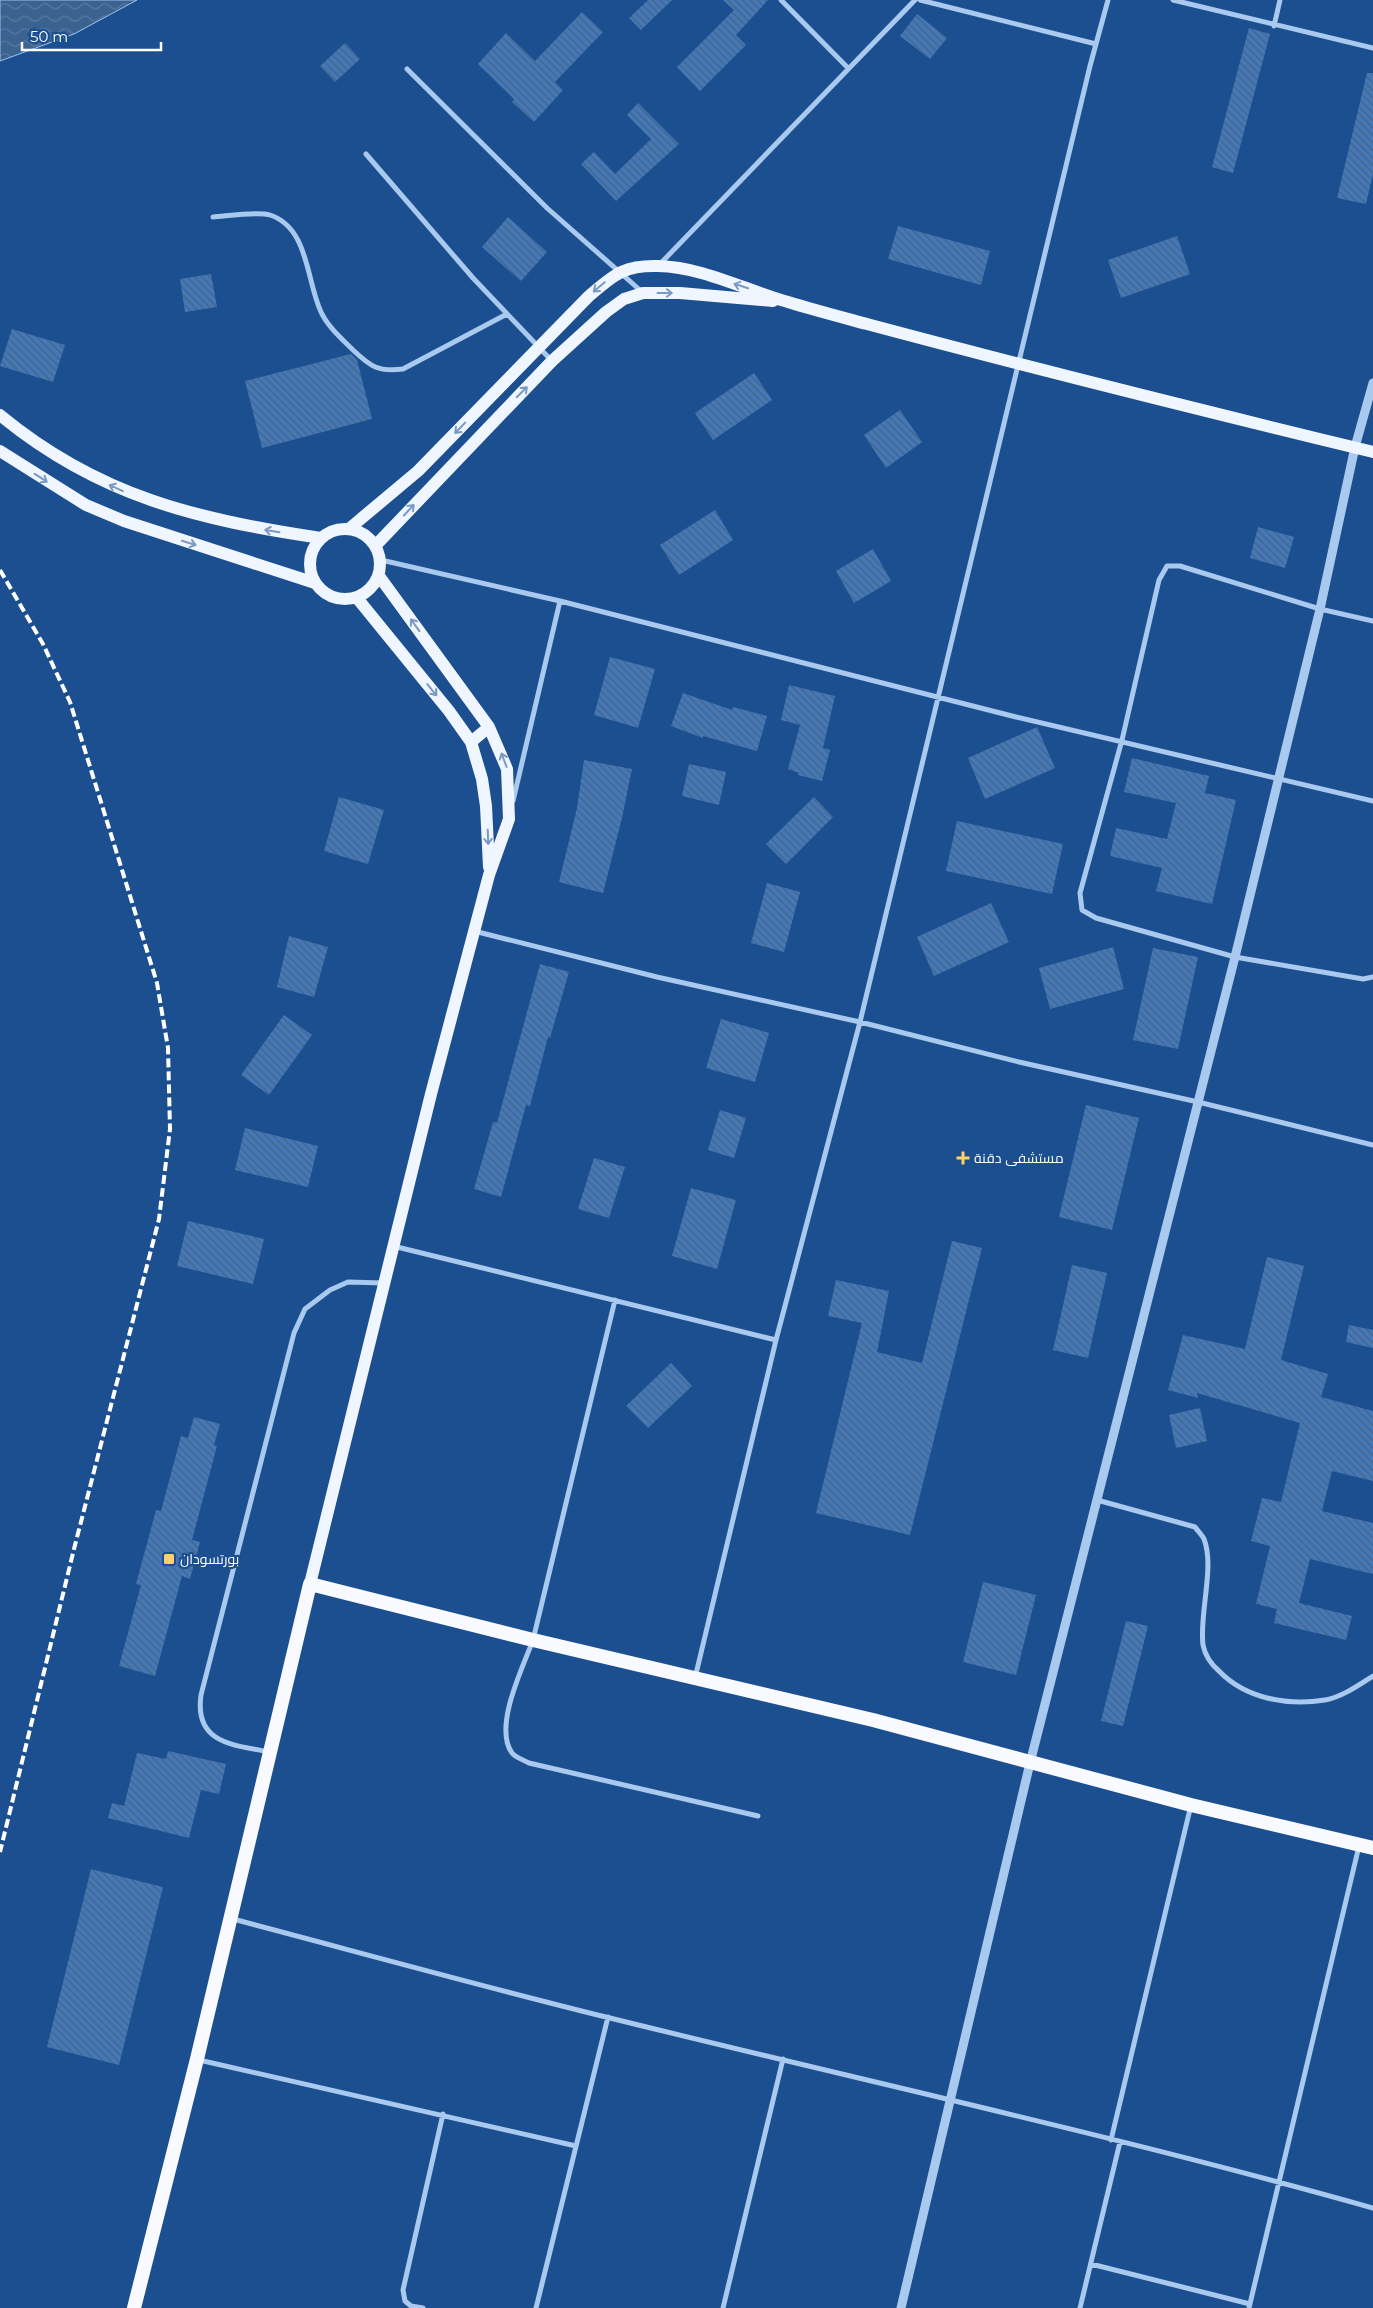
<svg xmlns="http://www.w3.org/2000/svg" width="1373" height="2308" viewBox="0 0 1373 2308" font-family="Montserrat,Cairo,sans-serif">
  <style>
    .water { fill: url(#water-waves); stroke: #9cc4f0 }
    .building { fill: url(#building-back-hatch) }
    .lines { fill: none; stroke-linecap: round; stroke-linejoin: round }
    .minor { stroke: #a9c9ee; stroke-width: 5 }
    .tertiary { stroke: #a9c9ee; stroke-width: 9 }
    .primary { stroke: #f0f6ff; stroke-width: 12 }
    .trunk { stroke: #f8faff; stroke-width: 14 }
    .rail { stroke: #fff; stroke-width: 4; stroke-dasharray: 9 4; stroke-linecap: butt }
    .oneway { stroke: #7b9ac1 }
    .poi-dot { fill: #ffd166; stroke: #1b4f8f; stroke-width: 2 }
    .labels { text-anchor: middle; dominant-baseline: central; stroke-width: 4.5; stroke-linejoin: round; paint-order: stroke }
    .poi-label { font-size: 14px; fill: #fff; stroke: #1b4f8f; text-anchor: start }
  </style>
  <defs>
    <pattern id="water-waves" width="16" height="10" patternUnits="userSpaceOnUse" patternTransform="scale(1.25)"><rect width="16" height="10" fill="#3c6290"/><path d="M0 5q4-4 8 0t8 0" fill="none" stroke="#597aa1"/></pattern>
    <pattern id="building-back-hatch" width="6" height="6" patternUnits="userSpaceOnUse" patternTransform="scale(1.25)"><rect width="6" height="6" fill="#4478b7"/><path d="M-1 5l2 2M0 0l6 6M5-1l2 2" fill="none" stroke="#486282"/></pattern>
  </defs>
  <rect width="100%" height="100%" fill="#1b4f8f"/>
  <path class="water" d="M0,0H137L74,34L0,61Z"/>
  <path class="building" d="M648,0H672L641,30L629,18Z
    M723,0H768L736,35L746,45L700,91L677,67L734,10Z
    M582,12L603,32L555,82L563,90L534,122L512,102L514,99L478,64L506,33L535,61Z
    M917,14L947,38L930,59L900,36Z
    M1249,28L1270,34L1233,173L1212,167Z
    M345,43L360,59L335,82L320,66Z
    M1367,73H1373V174L1366,204L1337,198Z
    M638,103L679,144L616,201L581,164L594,152L615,174L651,139L627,115Z
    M508,217L547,252L521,281L482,247Z
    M898,226L990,251L981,285L888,259Z
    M1177,236L1190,274L1121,298L1108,260Z
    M211,274L217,307L185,312L180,279Z
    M12,329L65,345L53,382L0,366Z
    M351,354L357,360L372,419L262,448L245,381Z
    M754,373L772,400L713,440L695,413Z
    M900,410L922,442L886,468L864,435Z
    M715,510L733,540L679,575L660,545Z
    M1258,527L1294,537L1285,568L1250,558Z
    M873,549L891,581L854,603L836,571Z
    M610,657L655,669L638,728L594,715Z
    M789,685L835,696L823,748L830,750L822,781L798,775L799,773L788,769L800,725L781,720Z
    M683,693L732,710L733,707L767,716L757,751L703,736V738L671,726Z
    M1037,727L1055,768L985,799L968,758Z
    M1132,758L1209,776L1205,793L1236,800L1212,904L1156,891L1162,868L1110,856L1116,828L1167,839L1176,803L1124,792Z
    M584,760L632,769L622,818L603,893L559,882L577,808Z
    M689,764L726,772L719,805L682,796Z
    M339,797L384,810L368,864L324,851Z
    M814,797L833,817L786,864L766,844Z
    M957,821L1063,844L1052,894L946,871Z
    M767,883L800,892L784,952L751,943Z
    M991,903L1009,942L934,976L917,937Z
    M289,936L328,947L314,997L277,987Z
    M1113,947L1124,989L1050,1009L1039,968Z
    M1153,948L1198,957L1178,1049L1133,1040Z
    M540,964L569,972L550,1038L548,1037L530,1106L526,1105L501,1197L474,1189L493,1122L497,1123Z
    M284,1015L312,1035L269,1095L241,1075Z
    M721,1019L769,1033L755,1082L706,1068Z
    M1086,1105L1139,1118L1112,1230L1059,1217Z
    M720,1110L746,1118L734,1158L708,1150Z
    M245,1128L318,1146L308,1187L235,1170Z
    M594,1158L625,1167L609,1218L578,1209Z
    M691,1188L736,1200L717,1269L672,1256Z
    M188,1221L264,1239L253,1284L177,1266Z
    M952,1241L982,1248L910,1535L816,1513L862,1323L828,1316L836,1280L889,1291L877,1352L922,1363Z
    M1267,1257L1304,1266L1281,1360L1328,1374L1321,1397L1373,1411V1481L1332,1471L1322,1511L1373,1523V1574L1310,1559L1299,1603L1352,1616L1346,1640L1274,1623L1277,1609L1256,1604L1270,1546L1251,1541L1262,1498L1281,1502L1300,1423L1197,1393L1198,1398L1168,1390L1183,1335L1245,1349Z
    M1072,1265L1107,1273L1088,1358L1053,1350Z
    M1349,1325L1373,1330V1348L1346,1342Z
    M671,1363L692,1386L648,1428L626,1406Z
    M1200,1408L1207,1441L1176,1448L1169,1415Z
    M194,1417L220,1424L214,1445L217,1446L192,1540L200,1542L190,1579L182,1576L155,1676L119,1666L141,1585L136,1584L156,1510L161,1511L181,1436L188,1438Z
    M983,1582L1036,1595L1016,1675L963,1662Z
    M1126,1621L1148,1626L1123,1726L1101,1721Z
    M168,1751L226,1764L219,1794L201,1790L189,1838L108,1818L112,1803L124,1806L137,1753L166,1759Z
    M91,1869L163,1887L119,2065L47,2047Z"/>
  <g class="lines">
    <path class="minor" d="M781,0L848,68
      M920,0L1096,44
      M1173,0L1373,48
      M1274,26L1280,0
      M407,69L547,208L641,291
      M366,154L473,278L552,361
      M213,217C227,216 258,211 270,215C309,228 306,280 321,312C328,327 342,339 353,350C371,367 378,372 403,369L507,314
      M660,264L915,0
      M381,560L560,601L1016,717L1373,801
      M1373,621L1320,609L1180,566H1167L1159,580L1122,740L1080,893L1082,910L1096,918L1235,957L1363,979L1373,977
      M513,801L560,601
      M474,931L657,977L860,1022L1019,1062L1198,1102L1373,1145
      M393,1246L776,1340
      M615,1300L533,1640C523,1667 493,1727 512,1753C516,1758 524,1760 529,1763L758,1816
      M1097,1500L1195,1527C1197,1530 1202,1535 1204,1539C1215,1567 1199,1614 1203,1645C1205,1655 1212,1665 1219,1671C1246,1699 1288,1706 1325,1700C1342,1697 1359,1685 1373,1676
      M695,1678L776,1340L860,1022L1090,66L1108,0
      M270,1752C234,1745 194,1744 201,1695L294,1333L305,1309L330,1290L348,1282L383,1283
      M233,1919C358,1952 484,1987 610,2018C864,2081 1121,2137 1373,2208
      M199,2060L576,2146
      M1111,2140L1191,1805
      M1091,2264L1250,2304
      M423,2308L411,2306L405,2301L403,2290L443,2114
      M536,2308L608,2017
      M723,2308L783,2059
      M1080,2308L1120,2142
      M1249,2308L1359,1846"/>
    <path class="tertiary" d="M901,2308L1030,1763L1235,957L1320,609L1355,447L1373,383"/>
    <path class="primary" d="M0,415C98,496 198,520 321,538
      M0,451L86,505L124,521L315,583
      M350,528L418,471L589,296C614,275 623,265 658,266C703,267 745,290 788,302C814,310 841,317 867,324C1035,369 1204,411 1373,452
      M310 564a35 35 0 1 1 70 0a35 35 0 1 1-70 0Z
      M376,545L552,361L606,312L624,299L643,293H680L773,301
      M357,598L449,711L471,742L482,779L486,806L489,867
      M471,742L489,727
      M310,1584L431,1094L489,875L509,819L507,769L489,727L379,576"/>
    <path class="trunk" d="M134,2308L197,2059L310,1584L533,1640L873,1720L1191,1805L1373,1848"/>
    <path class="rail" d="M0,570L43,644L70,702L157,983L168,1048L170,1129L159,1219L74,1549L0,1852"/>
  </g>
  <defs><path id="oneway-shaft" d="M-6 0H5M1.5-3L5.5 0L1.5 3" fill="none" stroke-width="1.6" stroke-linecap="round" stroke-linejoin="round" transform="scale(1.25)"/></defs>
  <g class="oneway">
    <use href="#oneway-shaft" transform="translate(741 286) rotate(-162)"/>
    <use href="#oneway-shaft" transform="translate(599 287) rotate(140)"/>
    <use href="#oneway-shaft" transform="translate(665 293)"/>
    <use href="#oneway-shaft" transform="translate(522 392) rotate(-45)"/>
    <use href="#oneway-shaft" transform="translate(460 428) rotate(134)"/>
    <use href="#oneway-shaft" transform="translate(41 478) rotate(33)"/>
    <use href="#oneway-shaft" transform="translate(116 488) rotate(-156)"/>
    <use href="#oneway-shaft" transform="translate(409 510) rotate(-47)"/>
    <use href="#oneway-shaft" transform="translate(272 531) rotate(-171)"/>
    <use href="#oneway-shaft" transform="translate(189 543) rotate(17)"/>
    <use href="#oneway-shaft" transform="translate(415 625) rotate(-126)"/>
    <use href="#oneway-shaft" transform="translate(432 690) rotate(51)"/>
    <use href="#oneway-shaft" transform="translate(504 760) rotate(-111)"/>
    <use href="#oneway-shaft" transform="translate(488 837) rotate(88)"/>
  </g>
  <g class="poi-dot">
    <path d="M960.5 1150.5h5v5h5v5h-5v5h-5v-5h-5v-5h5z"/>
    <rect x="163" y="1553" width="12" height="12" rx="2.5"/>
  </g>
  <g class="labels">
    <g class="poi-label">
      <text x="974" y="1158">مستشفى دقنة</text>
      <text x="180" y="1559">بورتسودان</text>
    </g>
  </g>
  <path d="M22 42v8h139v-8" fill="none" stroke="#ffffff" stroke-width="2.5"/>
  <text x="30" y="42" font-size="15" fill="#ffffff" stroke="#1b4f8f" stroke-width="4" paint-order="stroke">50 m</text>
</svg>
